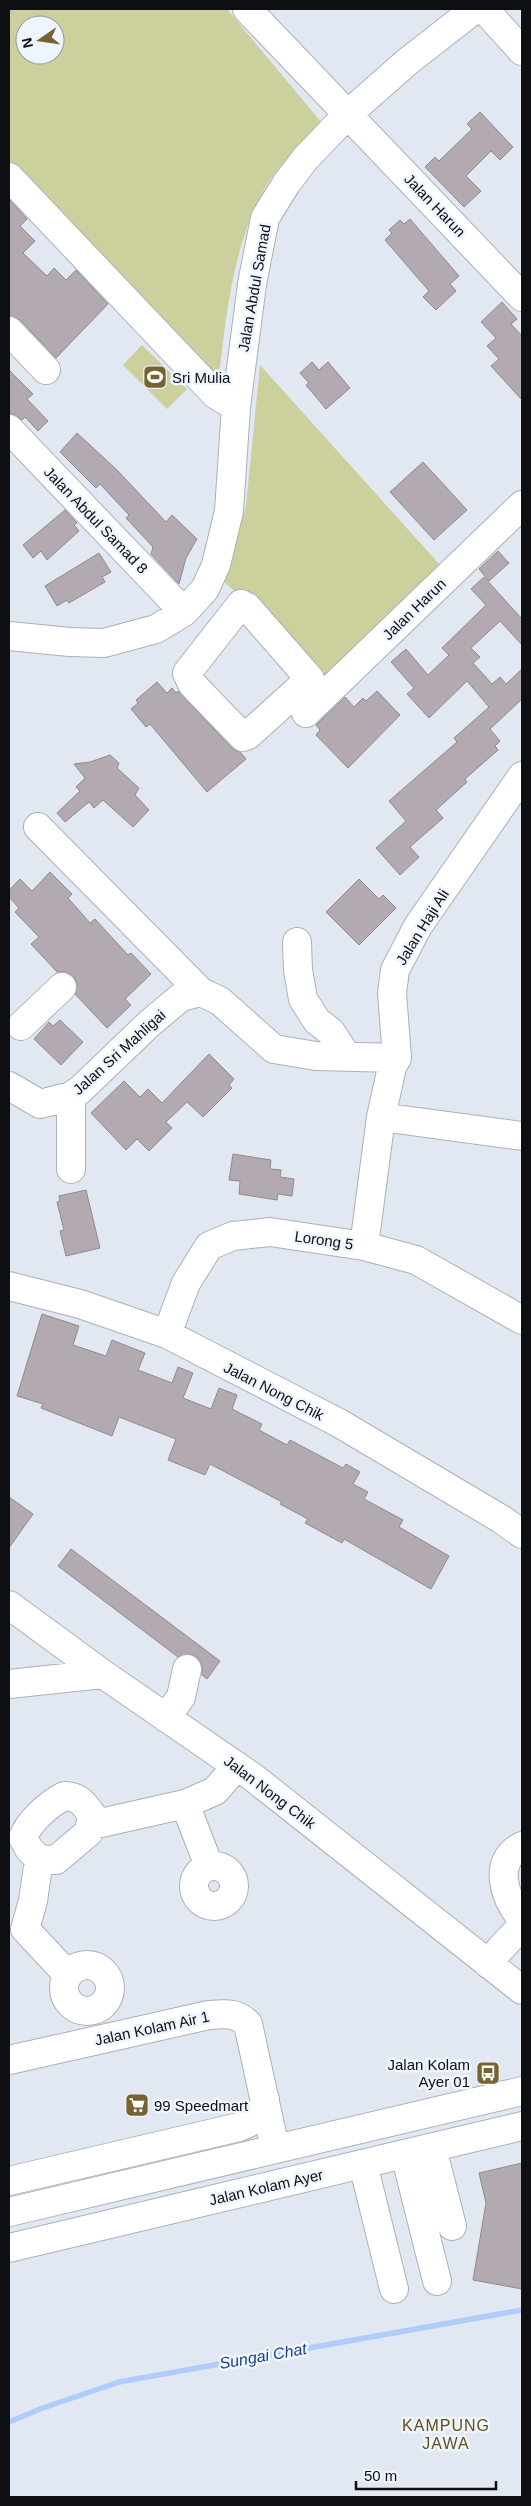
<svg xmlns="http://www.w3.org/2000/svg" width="531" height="2506" viewBox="0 0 531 2506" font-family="Helvetica,sans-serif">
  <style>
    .green { fill: #cbd09d; fill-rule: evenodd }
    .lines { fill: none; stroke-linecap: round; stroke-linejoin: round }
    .stream { stroke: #afccfa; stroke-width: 5.5 }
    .building { fill: #b2a9b1; stroke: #918991 }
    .minor-casing { stroke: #abb0b9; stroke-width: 30 }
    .major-casing { stroke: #abb0b9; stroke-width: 30 }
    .minor { stroke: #fff; stroke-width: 28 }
    .major { stroke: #fff; stroke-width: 28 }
    .labels { text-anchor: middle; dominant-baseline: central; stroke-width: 5; stroke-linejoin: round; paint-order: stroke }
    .street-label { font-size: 15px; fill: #0d0f12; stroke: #eff5ff }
    .poi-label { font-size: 15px; fill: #0d0f12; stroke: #eff5ff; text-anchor: start }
    .water-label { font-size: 16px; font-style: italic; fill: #1b4285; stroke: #eff5ff }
    .neighbourhood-label { font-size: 16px; letter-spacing: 1px; fill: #655014; stroke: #eff5ff }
  </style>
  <rect width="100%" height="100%" fill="#e2e8f2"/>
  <path class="green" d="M9,9H227L322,123C307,140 277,167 266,186C232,246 226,317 218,385L9,170ZM25,25H55V55H25Z
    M142,345L187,389L167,409L123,365Z
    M260,365L441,566L327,680L295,654L257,611L224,582L246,506Z"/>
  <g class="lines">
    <path class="stream" d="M9,2422L40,2409L119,2382L522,2310"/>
  </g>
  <path class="building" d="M480,112L513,147L500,160L491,151L466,176L481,191L464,207L425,167L435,157L439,161L472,129L467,124Z
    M9,199L27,219L20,226L35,241L23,253L47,276L54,268L66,280L76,270L108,304L56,358L20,320L9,316Z
    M410,219L459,276L450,284L456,291L436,310L423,297L429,291L385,240L392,233L389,230L400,220L404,224Z
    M502,302L517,319L511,324L522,336V400L491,366L499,359L487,346L496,338L481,322Z
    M312,362L319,370L328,362L350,388L326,409L306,385L309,383L300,373Z
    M9,370L33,394L27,399L48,421L38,431L25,417L22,420L14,414H9Z
    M77,433L117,470L166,522L172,515L197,539L186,558L179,584L151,554L153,547L126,518L129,515L100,484L96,488L60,452Z
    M423,462L467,510L434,540L390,492Z
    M65,510L77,523L74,525L79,531L47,560L41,551L33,558L23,545Z
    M498,551L509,563L489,581L479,569Z
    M99,553L111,572L102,577L105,582L69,603L67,600L57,606L45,586Z
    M484,577L522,619V645L500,621L471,648L480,657L473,663L492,684L500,677L506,684L522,669V699L490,729L500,741L495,746L498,750L465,779L467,782L436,810L443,818L410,847L419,857L400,875L376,848L406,821L389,801L457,742L454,738L489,707L467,681L429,718L407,694L414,688L391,662L406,649L428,675L449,655L442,648L486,605L471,589Z
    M157,682L167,693L172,688L176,693L178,691L232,748L240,752L246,759L207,792L150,724L146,727L131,709L138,703L136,700Z
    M377,691L400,715L348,768L316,735L320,730L316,725L345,697L354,707L363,698L366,701Z
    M110,755L119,763L117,768L139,788L135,795L149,810L133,827L103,800L94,808L89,802L65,822L57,813L80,791L76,787L85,778L74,764L90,762Z
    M50,872L72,894L68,898L90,923L95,919L128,955L131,953L151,974L125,999L131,1005L107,1028L75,994L77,984L74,977L66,972H57L31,944L39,937L15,912L19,908L9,897V890L20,879L32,891Z
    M359,879L379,899L383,895L396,908L359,945L326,912Z
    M60,1020L83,1042L61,1065L34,1039L49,1022L53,1026Z
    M209,1054L234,1079L229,1085L232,1088L203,1117L187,1102L166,1122L172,1128L149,1151L137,1139L126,1150L91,1113L124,1081L140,1097L148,1089L162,1103Z
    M233,1154L271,1160L270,1169L281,1170L280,1177L294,1179L292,1196L278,1194L277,1200L239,1194L240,1181L229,1180Z
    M86,1190L100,1248L66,1256L60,1231L64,1230L57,1202L60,1201L59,1196Z
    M42,1314L79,1326L73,1345L106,1356L112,1340L145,1353L138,1370L172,1383L178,1367L193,1373L183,1398L211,1409L219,1388L237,1395L232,1409L262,1424L259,1430L287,1445L290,1440L343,1468L346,1464L360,1472L353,1484L368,1492L364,1499L403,1520L399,1527L449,1556L431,1589L344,1539L342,1543L305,1523L308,1519L280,1504L282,1502L210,1464L205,1475L168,1460L176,1439L119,1417L112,1436L41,1408L43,1404L17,1396Z
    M9,1497L33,1514L9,1548Z
    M71,1549L220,1661L207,1679L202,1675V1665L197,1657L190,1654L178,1657L58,1566Z
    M522,2163V2289L473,2280L486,2203L479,2173Z"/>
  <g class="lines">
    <g class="minor-casing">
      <path id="minor" d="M247,9L522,297
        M484,9L522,51
        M9,177L216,395L236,407
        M9,331L46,370
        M9,429L184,612
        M241,604L247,607L310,679L248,735L243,737L192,684L187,673Z
        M9,636L70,642L104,643L156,629L184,612L205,589L216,565L229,511L236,407L252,284L265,218L286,184L305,159L348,114L407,62L475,9
        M306,713L522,505
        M38,827L201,992
        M297,942L298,970L303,999L317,1021L331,1032L346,1055
        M21,1026L62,987
        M9,1086L40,1104L71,1096L80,1090L150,1023L181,997L201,992L220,1001L274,1049L316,1056L397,1058
        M381,1117L522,1136
        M71,1169V1096
        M364,1246L381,1117L392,1067L397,1058L392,993L395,970L418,926L522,776
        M9,1286L80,1304L167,1334L339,1423L501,1519L522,1534
        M167,1334L186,1283L209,1246L233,1236L270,1232L364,1246L416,1260L522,1320
        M9,1605L103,1674L254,1778L522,1990
        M9,1684L103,1674
        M166,1718L181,1697L187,1669
        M64,1796C79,1796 84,1804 92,1815L89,1832L56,1860L39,1859L29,1849L23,1838C28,1822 49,1804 64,1796Z
        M185,1804L209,1866
        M92,1825L185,1804L215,1791L237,1766
        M522,1846C491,1861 505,1899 522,1919
        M194 1886a20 20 0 1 1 40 0a20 20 0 1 1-40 0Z
        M25,1929L33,1901L39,1859
        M25,1929L68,1975
        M488,1964L501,1948L522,1926
        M64 1988a23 23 0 1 1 46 0a23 23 0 1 1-46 0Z
        M9,2060L209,2015C225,2014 237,2012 248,2024L275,2148
        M432,2148L452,2226
        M405,2154L437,2281
        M363,2164L394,2289
        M9,2181L239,2127C257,2120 260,2118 265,2099"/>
    </g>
    <g class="major-casing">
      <path id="major" d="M9,2212L522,2091
        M9,2248L522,2126"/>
    </g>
    <use href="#minor" class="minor"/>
    <use href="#major" class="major"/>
  </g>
  <defs>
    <g id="stadium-square" transform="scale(1.25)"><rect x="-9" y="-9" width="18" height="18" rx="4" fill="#766331" stroke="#eff5ff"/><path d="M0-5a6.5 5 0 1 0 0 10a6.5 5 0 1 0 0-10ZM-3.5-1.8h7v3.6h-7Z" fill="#fff"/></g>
    <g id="bus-square" transform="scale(1.25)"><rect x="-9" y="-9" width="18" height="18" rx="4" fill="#766331" stroke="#eff5ff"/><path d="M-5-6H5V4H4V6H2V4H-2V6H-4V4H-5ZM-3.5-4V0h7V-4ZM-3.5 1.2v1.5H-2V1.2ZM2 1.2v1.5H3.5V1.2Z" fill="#fff"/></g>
    <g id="supermarket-square" transform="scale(1.25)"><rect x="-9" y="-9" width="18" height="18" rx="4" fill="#766331" stroke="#eff5ff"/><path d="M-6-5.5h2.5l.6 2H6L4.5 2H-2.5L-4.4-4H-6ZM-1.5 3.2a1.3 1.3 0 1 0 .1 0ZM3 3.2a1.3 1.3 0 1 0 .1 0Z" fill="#fff"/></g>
  </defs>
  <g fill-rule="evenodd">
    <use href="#stadium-square" x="155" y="377"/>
    <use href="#bus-square" x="488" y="2073"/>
    <use href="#supermarket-square" x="137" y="2105"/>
  </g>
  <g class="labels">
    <g class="street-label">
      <text transform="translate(435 205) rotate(46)">Jalan Harun</text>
      <text transform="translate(254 288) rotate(-80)">Jalan Abdul Samad</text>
      <text transform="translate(96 520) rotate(46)">Jalan Abdul Samad 8</text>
      <text transform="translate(414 609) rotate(-44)">Jalan Harun</text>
      <text transform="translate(422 927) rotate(-58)">Jalan Haji Ali</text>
      <text transform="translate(119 1052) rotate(-42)">Jalan Sri Mahligai</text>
      <text transform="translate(324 1240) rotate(8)">Lorong 5</text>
      <text transform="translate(274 1391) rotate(27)">Jalan Nong Chik</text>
      <text transform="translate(270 1792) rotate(37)">Jalan Nong Chik</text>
      <text transform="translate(152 2028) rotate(-12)">Jalan Kolam Air 1</text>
      <text transform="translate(266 2187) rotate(-13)">Jalan Kolam Ayer</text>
    </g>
    <g class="poi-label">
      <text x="172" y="377">Sri Mulia</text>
      <text x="470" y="2064" text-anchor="end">Jalan Kolam<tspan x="470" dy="17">Ayer 01</tspan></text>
      <text x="154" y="2105">99 Speedmart</text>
    </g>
    <g class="water-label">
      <text transform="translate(263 2356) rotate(-10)">Sungai Chat</text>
    </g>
    <g class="neighbourhood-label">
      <text x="446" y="2425">KAMPUNG<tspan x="446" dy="18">JAWA</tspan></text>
    </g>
  </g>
  <rect width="531" height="2506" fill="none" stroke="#0d0f12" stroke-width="20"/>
  <g transform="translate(40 40) rotate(257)"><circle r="24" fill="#eff5ff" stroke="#9599a0"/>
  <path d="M0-4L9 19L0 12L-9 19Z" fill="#766331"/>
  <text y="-8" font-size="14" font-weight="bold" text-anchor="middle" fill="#0d0f12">N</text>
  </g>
  <path d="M356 2481v8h140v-8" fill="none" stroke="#0d0f12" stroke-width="2.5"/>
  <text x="364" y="2481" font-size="15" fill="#0d0f12" stroke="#eff5ff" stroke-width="4" paint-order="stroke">50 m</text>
</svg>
